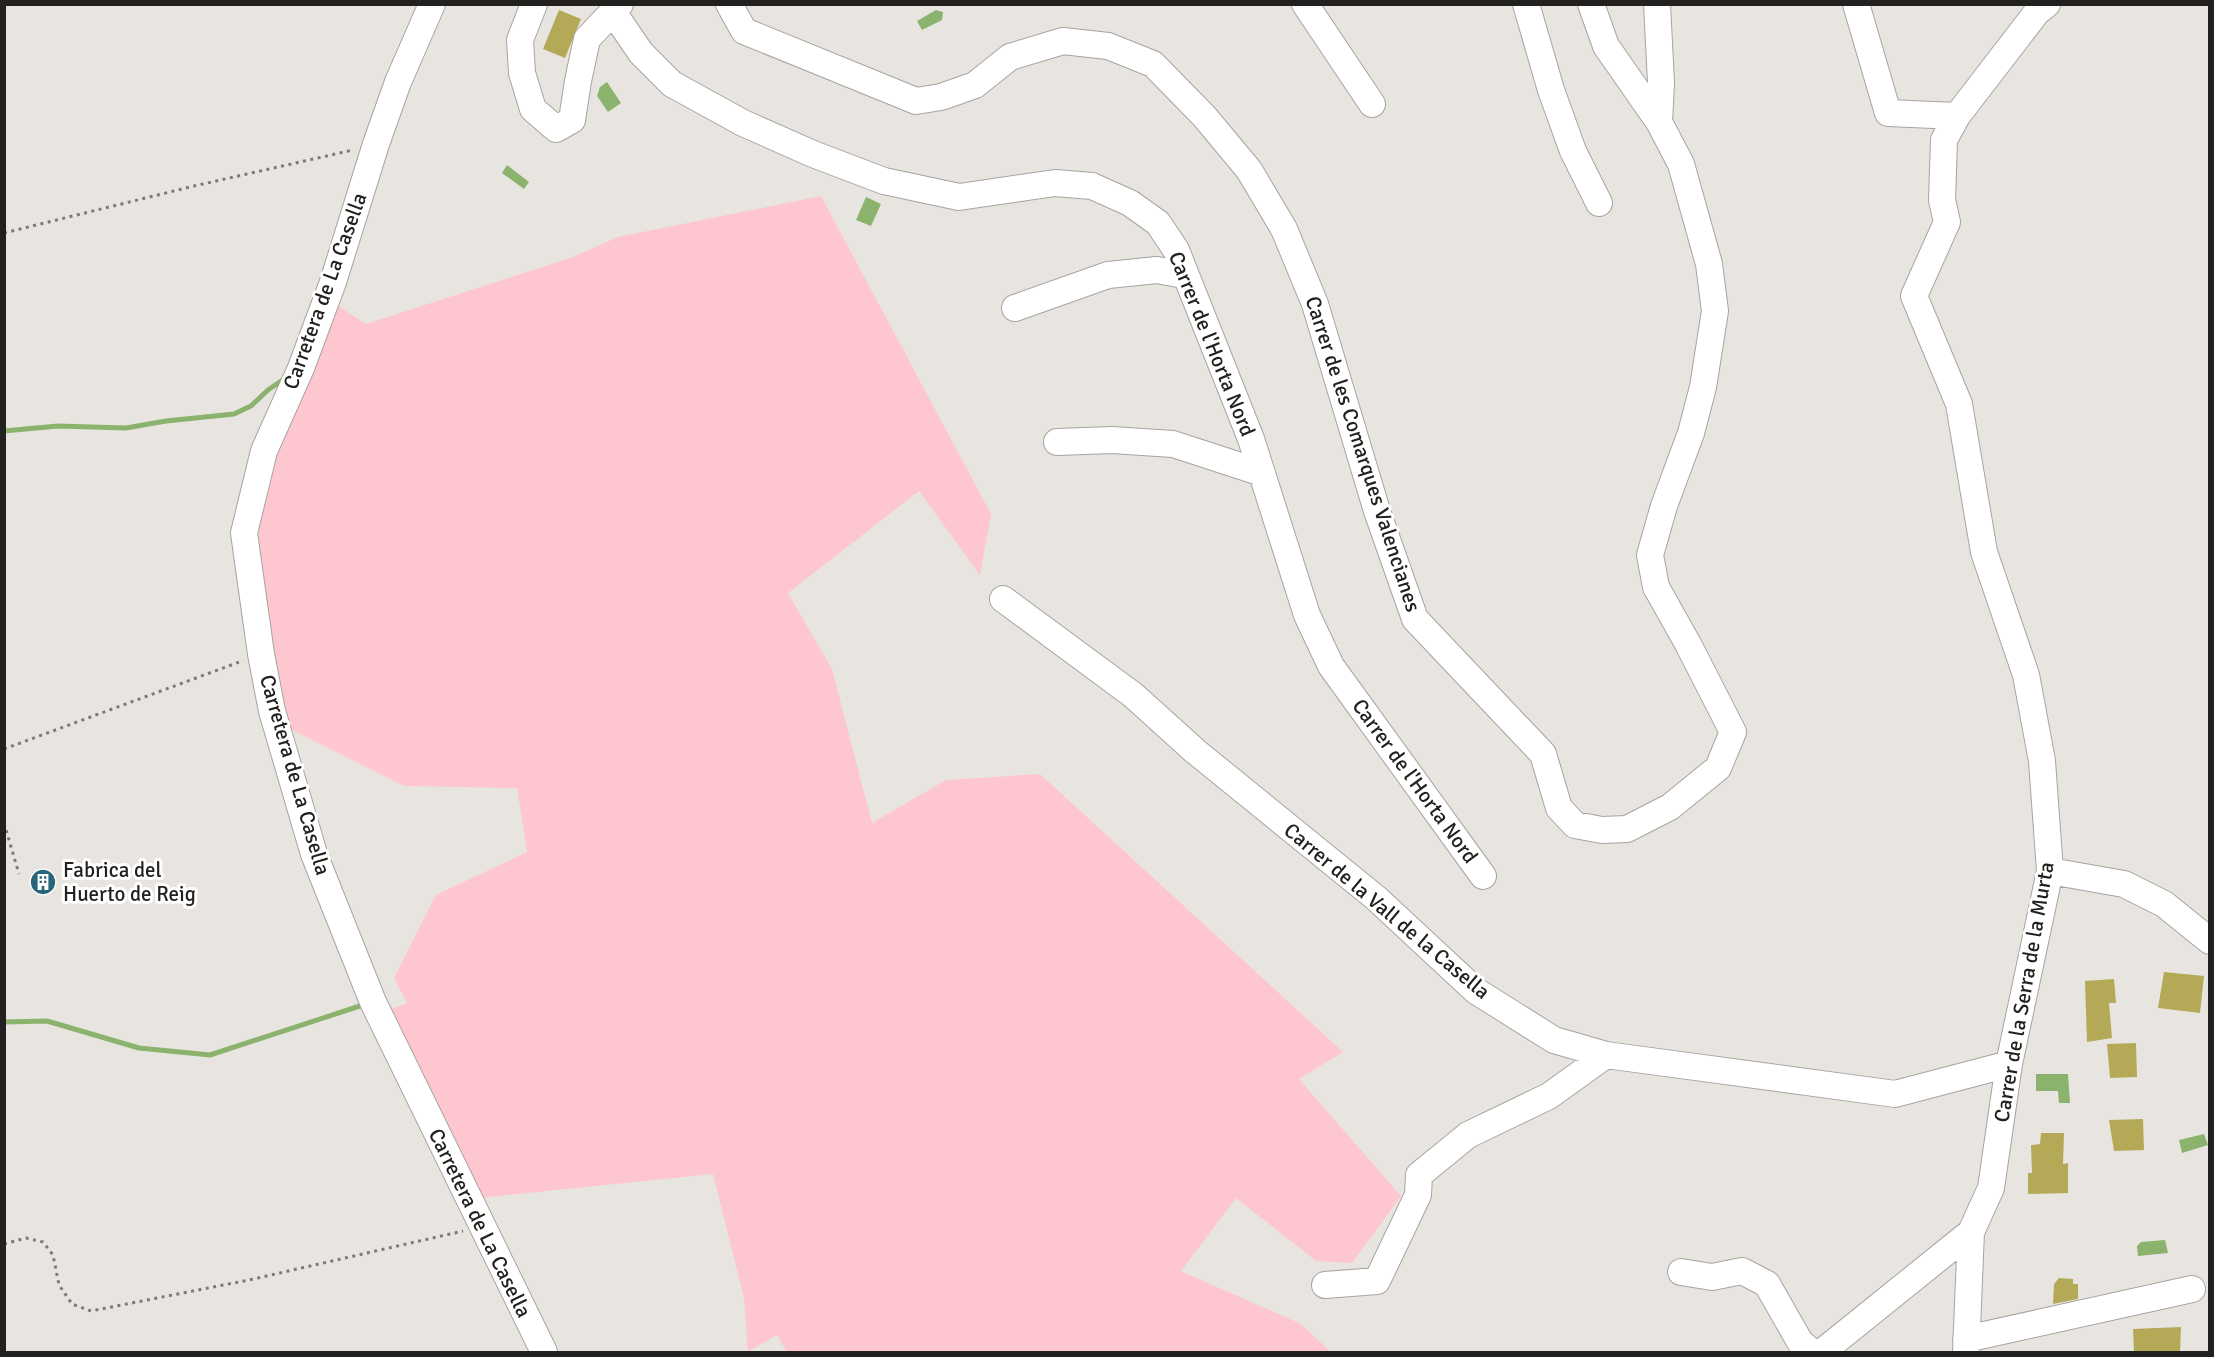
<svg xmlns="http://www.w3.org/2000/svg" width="2214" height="1357" viewBox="0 0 2214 1357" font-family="Signika,sans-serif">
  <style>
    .green { fill: #fec6ce }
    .water { fill: #8bb36d }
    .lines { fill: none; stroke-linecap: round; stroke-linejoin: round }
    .stream { stroke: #8bb36d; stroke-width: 5 }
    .building { fill: #b4a956 }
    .minor-casing { stroke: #a7a4a0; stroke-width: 28 }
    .path { stroke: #7c7a77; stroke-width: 3; stroke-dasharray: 3 4.5; stroke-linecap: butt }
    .minor { stroke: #fff; stroke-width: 26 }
    .labels { text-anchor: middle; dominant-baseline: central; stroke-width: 6; stroke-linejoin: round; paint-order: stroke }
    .street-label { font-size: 21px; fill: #22211f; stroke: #fff }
    .poi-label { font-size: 21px; fill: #22211f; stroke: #fff; text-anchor: start }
  </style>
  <rect width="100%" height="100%" fill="#e8e5e1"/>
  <path class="green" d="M821,196L991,514L980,575L919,491L788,593L832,669L872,823L946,780L1040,774L1343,1052L1299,1079L1401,1196L1352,1263L1316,1261L1236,1198L1181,1271L1301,1324L1331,1352H787L777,1335L748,1352L744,1298L713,1174L479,1198L384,1012L407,1003L394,978L436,895L527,852L517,788L404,786L282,725L258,558L261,501L275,454L335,304L366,324L573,257L618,237Z"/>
  <path class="water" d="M936,10L943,12L942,20L922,30L917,21Z
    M607,82L621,103L608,112L597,96L600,87Z
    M507,165L529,182L524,189L502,173Z
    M866,197L881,204L871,226L856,220Z
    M2036,1074H2068L2070,1103H2059L2058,1091H2036Z
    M2204,1134L2208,1145L2182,1153L2179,1140Z
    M2165,1240L2168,1253L2138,1256L2137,1246L2141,1242Z"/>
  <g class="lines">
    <path class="stream" d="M4,431L58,426L126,428L166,421L234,414L251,406L268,390L287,377
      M4,1022L47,1021L139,1048L210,1055L366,1004"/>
  </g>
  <path class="building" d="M559,10L581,19L565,58L543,49Z
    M2164,972L2204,976L2200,1013L2158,1008Z
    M2114,979L2116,1003H2109L2112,1038L2087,1042L2085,981Z
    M2136,1043L2137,1077L2110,1078L2107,1044Z
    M2143,1119L2144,1150L2114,1151L2109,1120Z
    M2041,1133H2064L2063,1164L2068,1163V1193L2028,1194V1173H2032L2031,1145L2040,1144Z
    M2059,1278L2073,1279V1284H2078V1299L2053,1304L2054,1284Z
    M2181,1327L2180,1353H2134L2133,1329Z"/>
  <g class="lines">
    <g class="minor-casing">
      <path id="minor" d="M432,4L398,82L376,144L333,282L301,368L264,451L244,533L261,654L272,711L314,854L373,1002L544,1352
        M534,4L520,40L522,73L533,109L556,129L572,120L578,81L587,39L620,4
        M729,4L744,31L916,101L941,97L975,85L1010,57L1063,41L1108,46L1153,64L1204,116L1249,170L1284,229L1315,304L1377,511L1415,619L1543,754L1559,808L1575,825L1602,830L1627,829L1670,807L1718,768L1733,732L1688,644L1656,587L1650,555L1664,506L1691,433L1703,387L1715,311L1709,264L1681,164L1659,122L1606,46L1591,4
        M1305,4L1372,104
        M1526,4L1551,90L1573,151L1599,203
        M1657,4L1661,83L1659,122
        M1856,4L1888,113L1957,116
        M613,12L641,53L672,84L743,123L813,154L884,181L959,197L1055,183L1092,186L1130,203L1158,223L1176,250L1251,439L1307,615L1331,666L1483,876
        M1015,308L1108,275L1157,270L1184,275
        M1057,442L1112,440L1173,444L1262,473
        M1003,599L1133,695L1195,751L1376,898L1476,991L1554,1040L1606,1055L1895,1094L2009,1064
        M2050,871L2124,884L2164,904L2210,941
        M1681,1272L1712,1277L1742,1271L1767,1284L1800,1342L1812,1352
        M1325,1285L1377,1281L1418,1195L1419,1175L1468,1135L1549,1096L1606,1055
        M1966,1339L2192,1289
        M1822,1352L1971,1232
        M1966,1352L1971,1232L1991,1188L2009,1064L2050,871L2042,761L2026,675L1984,552L1959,404L1914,296L1947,222L1942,200L1944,140L1957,116L2037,12L2047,4"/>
    </g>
    <path class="path" d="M4,233L194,186L353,150
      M4,749L242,661
      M4,823L19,874
      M4,1244L26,1238L43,1242L53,1255L59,1285L72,1304L91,1311L249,1280L463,1231"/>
    <use href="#minor" class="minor"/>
  </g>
  <defs>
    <g id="building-disc" transform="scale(1.35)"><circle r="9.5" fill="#28667c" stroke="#fff"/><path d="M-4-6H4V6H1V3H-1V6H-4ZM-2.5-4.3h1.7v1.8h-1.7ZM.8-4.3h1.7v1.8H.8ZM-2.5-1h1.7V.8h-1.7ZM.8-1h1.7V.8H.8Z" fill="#fff"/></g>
  </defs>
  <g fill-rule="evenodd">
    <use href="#building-disc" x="43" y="882"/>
  </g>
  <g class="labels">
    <g class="street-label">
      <text transform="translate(325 291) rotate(-70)">Carretera de La Casella</text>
      <text transform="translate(1212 344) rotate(68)">Carrer de l'Horta Nord</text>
      <text transform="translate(1363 454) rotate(72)">Carrer de les Comarques Valencianes</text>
      <text transform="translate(295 775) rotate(74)">Carretera de La Casella</text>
      <text transform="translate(1415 781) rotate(54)">Carrer de l'Horta Nord</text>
      <text transform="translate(1387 911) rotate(40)">Carrer de la Vall de la Casella</text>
      <text transform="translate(2024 992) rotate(-80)">Carrer de la Serra de la Murta</text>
      <text transform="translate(480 1223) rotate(64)">Carretera de La Casella</text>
    </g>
    <g class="poi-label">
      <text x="63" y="870">Fabrica del<tspan x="63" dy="24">Huerto de Reig</tspan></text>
    </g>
  </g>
  <rect width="2214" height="1357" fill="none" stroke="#22211f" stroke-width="12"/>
</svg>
